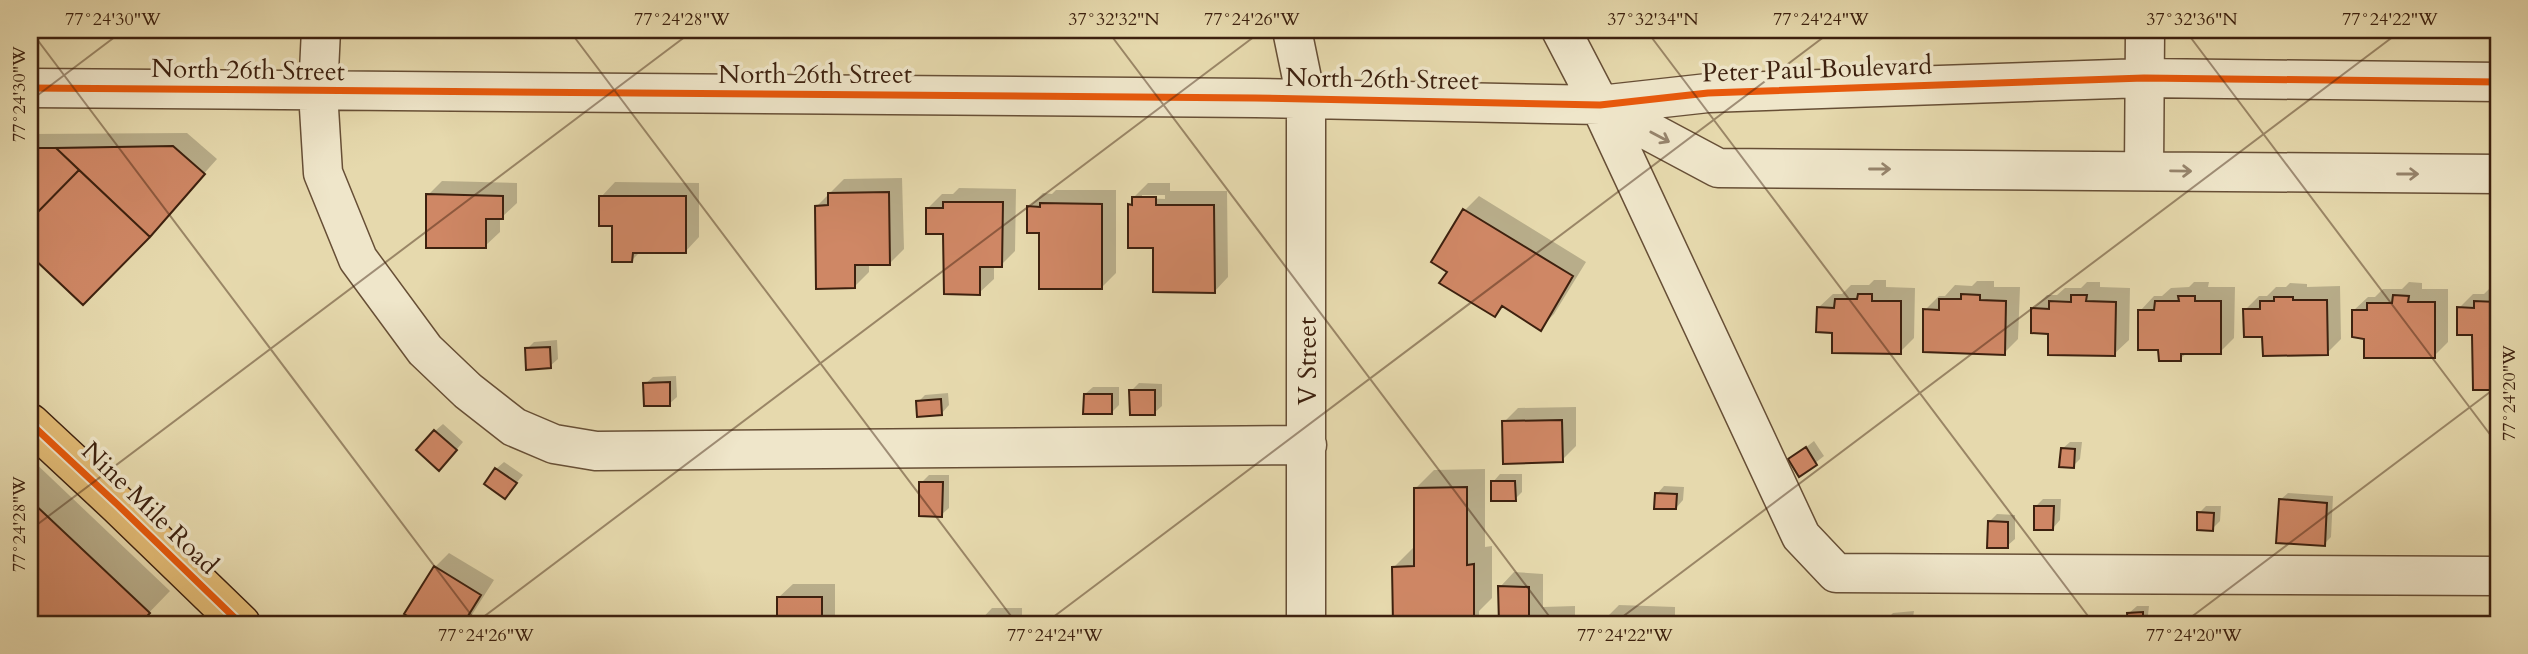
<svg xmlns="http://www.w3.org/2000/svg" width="2528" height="654" viewBox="0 0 2528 654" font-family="Cardo,serif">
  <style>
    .shadow { fill: #0003; fill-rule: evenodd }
    .building { fill: #cf8765; stroke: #3d210f; stroke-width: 2 }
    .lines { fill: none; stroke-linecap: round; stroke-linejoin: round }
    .minor-casing { stroke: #674f36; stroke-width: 41 }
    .major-casing { stroke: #3d210f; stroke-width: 41 }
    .minor { stroke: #efe6ca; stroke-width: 38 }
    .major { stroke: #e3bc76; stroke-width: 38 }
    .cycleway-casing { stroke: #efe6ca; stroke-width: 11 }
    .cycleway { stroke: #e8590c; stroke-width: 7 }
    .oneway { stroke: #96846c }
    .ticks { fill: none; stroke: #3d210f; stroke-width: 2; stroke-opacity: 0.45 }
    .labels { text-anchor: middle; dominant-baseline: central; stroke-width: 7; stroke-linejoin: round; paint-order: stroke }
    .street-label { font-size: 26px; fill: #3d210f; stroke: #efe6ca }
    .neatline { fill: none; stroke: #3d210f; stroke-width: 2.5 }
    .ticks-label { font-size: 18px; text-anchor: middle; fill: #3d210f }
  </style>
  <rect width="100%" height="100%" fill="#e6d9ad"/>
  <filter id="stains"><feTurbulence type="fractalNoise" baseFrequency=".00286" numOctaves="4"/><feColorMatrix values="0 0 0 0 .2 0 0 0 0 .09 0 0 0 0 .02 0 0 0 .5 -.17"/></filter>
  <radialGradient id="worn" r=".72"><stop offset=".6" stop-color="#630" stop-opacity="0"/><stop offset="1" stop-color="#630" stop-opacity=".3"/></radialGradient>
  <path class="shadow" d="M187,133L217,159L133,253L83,302L30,253V134Z
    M902,178L904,249L890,263H869V272L855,286L817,206L844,179Z
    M442,181L517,183V203L502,217H500V232L485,246L428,195Z
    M615,182L699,183V237L685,252H640L632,260L601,197Z
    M1148,183H1170V191H1227L1228,277L1214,292L1155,246L1130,205L1134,197ZM1142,195H1165V199L1142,198Z
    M959,188L1016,189L1015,251L1001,265H994V279L979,293L928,208L942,194H953Z
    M1056,190H1116V273L1101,288L1041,231L1029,207L1043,193L1052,194Z
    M1479,196L1586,262L1554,314L1540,328L1504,306L1495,315L1449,271L1433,261L1465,210Z
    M1874,280H1886V287L1915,288L1914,338L1900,352L1834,331L1818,308L1833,294H1842L1851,285H1869Z
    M1977,281H1994V287H2020L2018,339L2004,353L1925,310L1939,296H1945L1955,285L1972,286Z
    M2087,282H2100V287L2130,288L2129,340L2114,354L2050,332L2033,309L2047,295H2057L2065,288H2081Z
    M2194,282H2209L2208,287H2235L2234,338L2220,352L2187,353L2180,359L2160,348L2140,311L2154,296H2162L2171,288L2189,287Z
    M2409,282L2422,283V289H2448V342L2434,356L2365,338L2353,311L2368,297H2375L2383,289H2402Z
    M2290,283L2307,284V287L2340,286L2341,339L2327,353L2264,335L2245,310L2259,296H2267L2276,287H2286Z
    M2490,288H2498V388H2474V333L2459,308L2473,294H2484Z
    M557,340L558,359L550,366L527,349L534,342Z
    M676,376L677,397L669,404L645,384L653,377Z
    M1139,383L1162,384V406L1154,413L1131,391Z
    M1093,387H1119V405L1112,412L1085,394Z
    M948,393L949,405L942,413L918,402L925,395Z
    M1576,407V446L1562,460L1504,422L1518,408Z
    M443,424L463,442L447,461L435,431Z
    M1814,441L1824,456L1800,475L1790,460Z
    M2070,442H2082L2080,459L2073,466L2062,449Z
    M30,458L170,591L138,624H30Z
    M504,462L523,475L505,497L496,469Z
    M1485,469V547L1492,546V598L1479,611V624H1395L1394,567L1413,548H1416L1415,489L1434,470Z
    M1500,474H1522V492L1515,499L1493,482Z
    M929,475H949V508L941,515L921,483Z
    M1664,486L1684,487L1683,500L1676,508L1657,494Z
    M2288,493L2333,496L2331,537L2324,544L2280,500Z
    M2043,499H2061L2060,520L2053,528L2036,506Z
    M2206,506H2221L2220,521L2212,529L2199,513Z
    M1997,514L2015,515V539L2007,546L1989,522Z
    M449,553L494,580L466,624H416L435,567Z
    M1514,572L1543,574V607L1575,606V624H1501L1500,587Z
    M793,584H835V618H840V624H778V598Z
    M1619,605L1675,607V624H1605V619Z
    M2137,606H2149L2147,624H2129V613Z
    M992,608H1022V624H977Z
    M1914,611L1912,624H1886V620L1893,613Z
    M917,616H950V624H909Z"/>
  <path class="building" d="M173,146L205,174L150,237L56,148Z
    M30,148H56L79,170L30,220Z
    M79,170L150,237L83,305L30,255V220Z
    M889,192L890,265H855V288L816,289L815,206L828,205V193Z
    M426,194L503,196V219H486V248H426Z
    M599,196H686V253H633L632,262H612V226H599Z
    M1132,197H1156V205H1214L1215,293L1153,292V248H1128V204L1132,205Z
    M943,202H1003L1002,267H980V295L944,294L943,234H926V208H943Z
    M1040,203L1102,204V289H1039V233H1027V206L1040,207Z
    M1463,209L1573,276L1541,331L1502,306L1495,317L1439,283L1447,272L1431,262Z
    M1858,294H1872V301H1901V354L1832,353V333L1816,332L1817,307L1834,308L1835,299H1857Z
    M1961,294L1980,295V300L2006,301L2005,355L1923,352V309L1939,310V299H1961Z
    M2497,294L2498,390H2473L2472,335H2457V307L2474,308V301L2497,302Z
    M2071,295H2087L2086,301L2116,302L2115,356L2048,355V334L2031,333V308L2049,309V301L2071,302Z
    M2393,295L2409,296L2408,302H2435V358H2364V339L2352,337V310H2367V303H2392Z
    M2178,296H2195V301H2221V354H2181V361H2159L2158,350H2138V310H2154L2155,301H2179Z
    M2274,297H2293V300H2327L2328,355L2263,356L2262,337H2244L2243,309H2260V301H2274Z
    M550,347L551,368L526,370L525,348Z
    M670,382V406H644L643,383Z
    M1129,390H1155V415H1130Z
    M1084,394H1112V414H1083Z
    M941,399L942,415L917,417L916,401Z
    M1562,420L1563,462L1503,464L1502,421Z
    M434,430L457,450L439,471L416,450Z
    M1806,447L1817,465L1799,477L1788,459Z
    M2061,448L2075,449L2074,468L2059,467Z
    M495,468L517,483L505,499L484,484Z
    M1491,481H1515L1516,501H1491Z
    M919,482H943L942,517L919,516Z
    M1467,487V565L1474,564V618L1461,619V624H1393L1392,567L1414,566V488Z
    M1655,493L1677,494L1676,509H1654Z
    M2279,499L2327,503L2325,546L2276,543Z
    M30,500L150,613L140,624H30Z
    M2034,506H2054L2053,530H2034Z
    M2197,512L2214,513L2213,531L2197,530Z
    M1988,521L2008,522V548H1987Z
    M434,566L481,595L463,624H414L416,621L404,614Z
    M1498,586L1529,587V620H1562V624H1499Z
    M777,597H822V624H777Z
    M2143,612V624H2128L2127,613Z
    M1907,617V624H1884V619Z
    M1603,619L1662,620V624H1603Z
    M976,621L1008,622V624H976Z"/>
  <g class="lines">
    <g class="minor-casing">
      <path id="minor" d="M321,30L318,92L323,173L358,259L425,350L468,391L514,427L554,444L596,451L1307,445
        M1292,30L1306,98V624
        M1561,30L1600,105L1801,536L1836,573L2498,576
        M30,88L1255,98L1600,105L1708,93L2144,78L2498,82
        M1600,105L1718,168L2498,174
        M2144,171L2145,30"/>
    </g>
    <g class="major-casing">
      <path id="major" d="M30,423L118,505L241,624"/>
    </g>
    <use href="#minor" class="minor"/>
    <use href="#major" class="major"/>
    <g class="cycleway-casing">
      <path id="cycleway" d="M30,88L1255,98L1600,105L1708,93L2144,78L2498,82
        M30,423L118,505L241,624"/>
    </g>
    <use href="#cycleway" class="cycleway"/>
  </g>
  <defs><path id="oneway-shaft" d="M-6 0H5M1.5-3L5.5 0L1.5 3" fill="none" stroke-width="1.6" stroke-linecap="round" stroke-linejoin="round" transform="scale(1.75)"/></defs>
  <g class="oneway">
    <use href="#oneway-shaft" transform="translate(1660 137) rotate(28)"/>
    <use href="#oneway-shaft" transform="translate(1880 169)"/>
    <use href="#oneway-shaft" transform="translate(2181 171) rotate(1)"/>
    <use href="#oneway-shaft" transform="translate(2408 174)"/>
  </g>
  <path class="ticks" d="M30,30L478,624M569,30L1017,624M1107,30L1555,624M1646,30L2094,624M2185,30L2498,445M30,101L124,30M30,530L694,30M474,624L1263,30M1044,624L1833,30M1613,624L2402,30M2182,624L2498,386"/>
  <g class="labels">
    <g class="street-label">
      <text transform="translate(1817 69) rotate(-2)">Peter Paul Boulevard</text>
      <text transform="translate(248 70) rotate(1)">North 26th Street</text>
      <text x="815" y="74">North 26th Street</text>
      <text transform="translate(1382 79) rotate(1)">North 26th Street</text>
      <text transform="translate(1307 361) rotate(-90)">V Street</text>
      <text transform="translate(150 508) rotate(44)">Nine Mile Road</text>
    </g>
  </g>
  <rect width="2528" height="654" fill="none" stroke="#e6d9ad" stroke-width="77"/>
  <rect x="38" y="38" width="2452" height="578" class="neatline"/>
  <g class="ticks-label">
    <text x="113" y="25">77°24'30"W</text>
    <text x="682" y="25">77°24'28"W</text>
    <text x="1114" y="25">37°32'32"N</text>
    <text x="1252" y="25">77°24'26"W</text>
    <text x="1653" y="25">37°32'34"N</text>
    <text x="1821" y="25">77°24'24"W</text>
    <text x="2192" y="25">37°32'36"N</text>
    <text x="2390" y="25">77°24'22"W</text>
    <text transform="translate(19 94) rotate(-90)" y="6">77°24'30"W</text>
    <text transform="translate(2509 393) rotate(-90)" y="6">77°24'20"W</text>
    <text transform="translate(19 524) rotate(-90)" y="6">77°24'28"W</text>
    <text x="486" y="641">77°24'26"W</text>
    <text x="1055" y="641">77°24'24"W</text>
    <text x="1625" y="641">77°24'22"W</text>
    <text x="2194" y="641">77°24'20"W</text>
  </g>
  <rect width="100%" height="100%" filter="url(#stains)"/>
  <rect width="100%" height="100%" fill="url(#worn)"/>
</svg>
